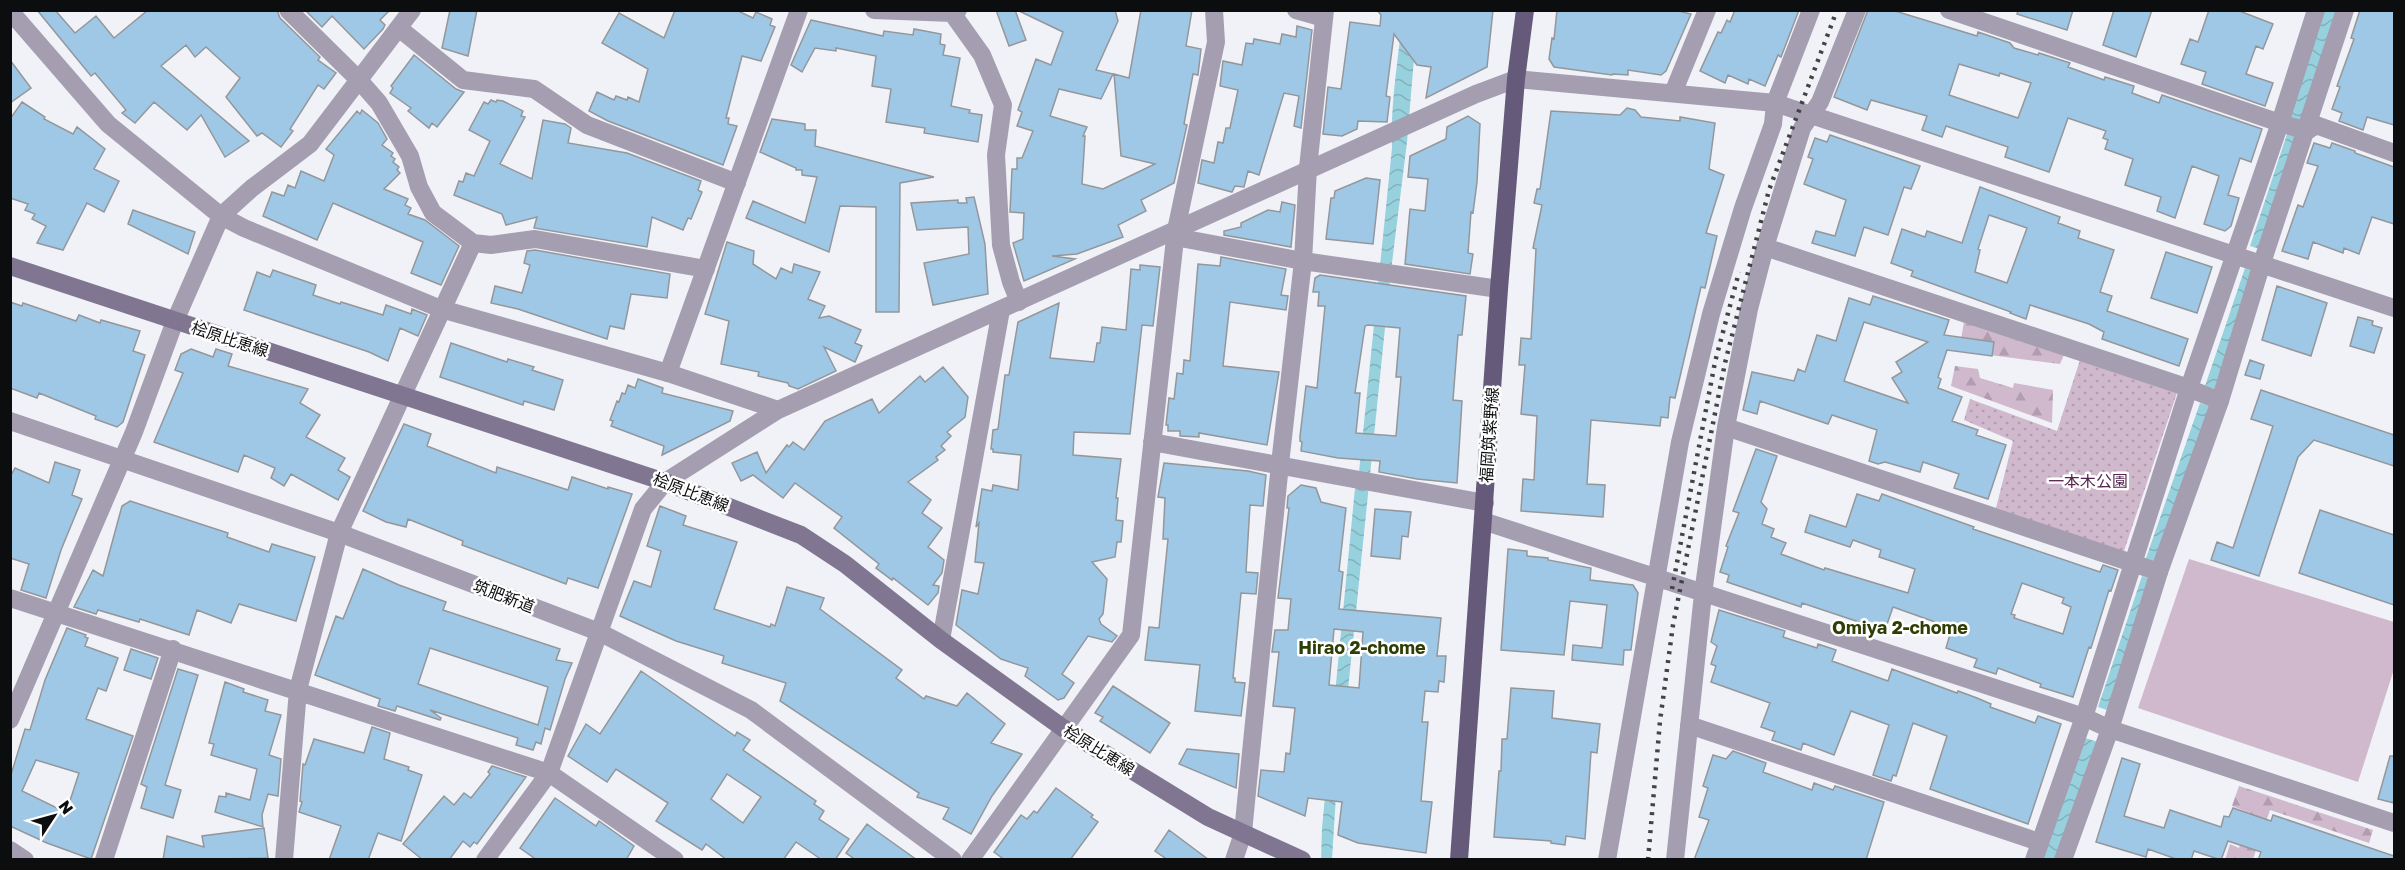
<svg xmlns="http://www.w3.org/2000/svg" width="2405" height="870" viewBox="0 0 2405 870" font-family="'Golos Text','Noto Sans JP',sans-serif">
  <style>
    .green { fill: #d0b8cd }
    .forest { fill: url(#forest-firs) }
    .park { fill: url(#park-dots) }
    .water { fill: url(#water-waves) }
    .building { fill: #9fc8e7; stroke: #93979b; stroke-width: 1.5; fill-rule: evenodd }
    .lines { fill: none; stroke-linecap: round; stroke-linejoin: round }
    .minor { stroke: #a59eb1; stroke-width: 18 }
    .tertiary { stroke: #a59eb1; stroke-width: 18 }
    .secondary { stroke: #807691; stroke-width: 18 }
    .primary { stroke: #655a7a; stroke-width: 18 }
    .rail { stroke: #424345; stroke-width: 4.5; stroke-dasharray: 3 6; stroke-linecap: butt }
    .labels { text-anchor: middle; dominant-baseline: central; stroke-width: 5; stroke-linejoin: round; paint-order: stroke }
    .street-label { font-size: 16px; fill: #0c0d0e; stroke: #fff }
    .park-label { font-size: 16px; fill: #542650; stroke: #fff }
    .neighbourhood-label { font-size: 18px; font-weight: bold; fill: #2e3e05; stroke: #fff }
  </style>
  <defs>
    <pattern id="forest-firs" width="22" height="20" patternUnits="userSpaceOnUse" patternTransform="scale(1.5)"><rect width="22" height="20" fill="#d0b8cd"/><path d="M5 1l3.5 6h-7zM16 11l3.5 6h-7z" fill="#b19daf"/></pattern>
    <pattern id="park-dots" width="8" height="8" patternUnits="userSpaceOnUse" patternTransform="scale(1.5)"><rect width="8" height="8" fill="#d0b8cd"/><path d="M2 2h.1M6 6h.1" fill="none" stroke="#b19daf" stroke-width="1.8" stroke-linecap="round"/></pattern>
    <pattern id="water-waves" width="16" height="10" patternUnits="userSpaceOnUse" patternTransform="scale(1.5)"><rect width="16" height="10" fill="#97d1dd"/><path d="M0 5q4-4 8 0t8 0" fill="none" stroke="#81b2bc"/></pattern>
  </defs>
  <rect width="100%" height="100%" fill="#f0f2f7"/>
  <path class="green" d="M2189,559L2394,622V669L2358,782L2138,708Z"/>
  <path class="forest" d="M1964,322L2064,355L2060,364L1959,351Z
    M1955,366L1978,369L1980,378L2013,388L2014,383L2053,390L2052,423L1951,386Z
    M2239,786L2373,830L2369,843L2270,810L2253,859L2225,860L2230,844L2239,848L2250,813L2232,806Z"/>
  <path class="park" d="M2080,360L2178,390L2123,554L1996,508L2013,441L1964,420L1970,399L2057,431Z"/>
  <path class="water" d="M1403,11H1418L1407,142L1390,279L1339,778L1337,779L1332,859L1321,860L1322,828L1355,488L1359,472L1392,148C1390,102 1399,56 1403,11Z
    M2324,11H2340L2305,122L2290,117Z
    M2287,134L2299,138L2263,250L2250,246Z
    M2245,268L2257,272L2217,390L2205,386Z
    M2200,403L2212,407L2157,565L2145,561Z
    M2142,576L2154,580L2110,711L2098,707Z
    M2085,738L2098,742L2056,859L2042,860Z"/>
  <path class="building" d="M37,10H55L75,33L96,16L114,38L148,10H277L280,18L320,57L318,60L336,73L324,89L318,85L290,129L293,131L281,147L262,133L257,136L226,97L240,78L206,47L195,57L186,45L161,66L249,141L225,157L201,115L187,130L154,102L135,123L122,113L126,110L95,73L91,76Z
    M305,10H390L380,20L385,25L383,29L364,49L332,16L322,27Z
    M450,10H477L468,56L442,48Z
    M675,10H736L753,18L756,12L772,19L770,25L775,27L761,61L742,56L726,118H729L728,124L737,126L723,165L608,121L589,111L597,92L614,100L616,96L627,100L628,97L639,102L648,69L602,43L619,13L664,38Z
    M996,10H1015L1026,40L1009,46Z
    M1017,10H1115L1118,21L1096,70L1113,74L1101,99L1059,89L1050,116L1087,127L1083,136H1085L1082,184L1103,189L1155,164L1121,156L1114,74L1129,78L1141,10H1192L1186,46L1201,49L1198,75L1193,74L1184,124L1187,125L1174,183L1141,200L1146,211L1118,225L1123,237L1077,254L1052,256L1075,259L1024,281L1013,243L1023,239L1024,213L1010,212L1012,169H1017V158H1022L1033,131L1017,126L1022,112L1018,110L1036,59L1051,65L1063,32Z
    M1377,10H1493L1487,67L1426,98L1431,67L1417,65L1394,34L1386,96L1390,97L1387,122L1358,121L1357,129L1342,136L1323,134L1328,87L1341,89L1350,22L1380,26L1381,15Z
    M1557,10H1674L1691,14L1666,71L1661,75L1628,70V75L1613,74L1612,75L1554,67L1549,59L1552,38L1554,39Z
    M1735,10H1799L1781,57L1778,55L1765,86L1749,79L1748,84L1728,75L1725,83L1700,71L1718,32L1721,33L1727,20L1730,22Z
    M1868,10H1892L1977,36L1978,32L2010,43L2014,48L2038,55L2039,53L2070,63L2068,67L2104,80L2105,77L2134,86L2132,93L2159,103L2162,95L2262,129L2251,162L2240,158L2228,195L2239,198L2231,226L2225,231L2204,224L2219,176L2192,166L2175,218L2157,211L2161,197L2125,185L2133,159L2105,149L2108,140L2103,138L2106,131L2068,118L2049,172L2005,157L2008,147L1946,126L1942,137L1922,130L1927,116L1871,100L1867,110L1834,97ZM1959,64L1999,76L2000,73L2031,83L2018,118L1949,95Z
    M2018,10H2073L2067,30L2017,14Z
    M2114,10H2152L2136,57L2103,45Z
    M2209,10H2237L2273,24L2263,49L2256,46L2246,74L2273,83L2265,106L2202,84L2206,72L2181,64L2190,39L2198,42Z
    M2360,10H2394V125L2367,117L2363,130L2339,121L2342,113L2332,109L2340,87L2337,86L2354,39L2351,38Z
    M811,20L883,36L884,31L913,35L914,29L941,34L940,44L945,45L943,55L960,58L951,106L970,110L969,113L982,115L978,142L924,133L925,128L886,122L891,89L872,86L876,56L836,48V51L815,48L802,72L791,65Z
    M1297,26L1312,30L1301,128L1294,126L1299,96L1284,93L1259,175L1248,171L1244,187L1235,186L1232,192L1198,183L1202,160L1214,163L1218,142L1223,143L1226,128H1230L1231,123L1238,90L1220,86L1223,61L1242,65L1246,43L1253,44L1254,39L1280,44L1282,34L1296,37Z
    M414,55L456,89L464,92L437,127L432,123L429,128L408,111L411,108L390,93L393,88L391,86Z
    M10,60L31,88L10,103Z
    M491,100L496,102L497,100L503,101L523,111L521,116L525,117L500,164L532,179L543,120L565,124L571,128L568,143L627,153L701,181L698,190L702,192L691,219L688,218L683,230L652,217L647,247L534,228L537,217L506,225L502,214L454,195L459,181L463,182L466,173L474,176L490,141L469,130L484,102L488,104Z
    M22,102L45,117L44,119L73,134L77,127L105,149L94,169L119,181L104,212L87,203L63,250L37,243L46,226L32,219L35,214L25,210L28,204L10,198V119Z
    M1627,108L1635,110L1641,117L1680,121V117L1715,123L1709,169L1724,175L1706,233L1717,236L1705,288L1701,287L1675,398L1670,397L1668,418L1661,417L1660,426L1591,420L1587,484L1605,485L1603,517L1521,511L1523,479L1534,480L1537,416L1521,414L1525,365H1519L1521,338L1531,339L1536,249L1533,248L1542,205L1534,203L1537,189H1540L1551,111L1620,115Z
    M362,110L378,123L387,139L382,145L393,153L391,156L395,159L393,162L399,167L397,170L400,173L384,189L408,199L405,205L411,208L408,214L425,220L459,246L441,285L411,273L423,242L333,203L317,240L263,216L272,192L284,196L288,185L295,188L301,171L324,181L334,155L326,149L357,111L360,114Z
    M1468,116L1480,124L1477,182L1473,213L1471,212L1468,253L1473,254L1470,274L1405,264L1410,209L1425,211L1428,179L1408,177L1410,156L1446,139L1447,127Z
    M772,119L805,124V130H816L815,146L934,177L900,183L899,312H876V207L840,206L829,252L746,218L753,201L805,223L817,177L802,175V170H796V168L760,152Z
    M1830,135L1920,166L1911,189L1904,187L1888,235L1864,227L1855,256L1812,243L1816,231L1835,236L1846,200L1804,184L1813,159L1808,157L1815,138L1827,142Z
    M2314,143L2330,148L2332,143L2355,151V153L2394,167V224L2372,217L2359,254L2344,248L2343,253L2313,242L2308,259L2282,251L2298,205L2303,207L2318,166L2307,163Z
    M1366,178L1380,180L1373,244L1326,239L1331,198H1334L1335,191Z
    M1980,187L2060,217L2058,223L2080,231L2078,238L2114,250L2100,292L2112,296L2107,311L2188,339L2179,366L2102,339L2104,332L2089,324L2030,305L2026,319L2010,313L2011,312L1911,276L1913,271L1891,263L1902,229L1925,237L1927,231L1962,243ZM1989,215L2027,228L2007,283L1975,272L1980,250L1978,249Z
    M974,197L985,244L988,294L933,305L924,263L969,254L968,227L917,230L911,203L958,200V203H967L966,198Z
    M1282,202L1295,205L1291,247L1224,235V231L1241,227V223L1268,210L1280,212Z
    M133,210L195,232L188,254L128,224Z
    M727,242L754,251L753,264L776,279L781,268L792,273L794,264L820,272L808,299L825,306L819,318L829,316L861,330L855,343L862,346L855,362L824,347L836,371L798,389L789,386L788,383L758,376L759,372L721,364L729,321L705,314Z
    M535,250L670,274L667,298L631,294L624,329L610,326L607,339L518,309L491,303L495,286L522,293L530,265L524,263L527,251Z
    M2166,252L2212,267L2197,313L2151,298Z
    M1221,257L1286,269L1281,295L1288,296L1286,310L1230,302L1223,366L1279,372L1267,445L1199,433V437L1180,436V431H1168V425H1166L1169,398L1174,399L1177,373L1183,374L1184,360L1190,361L1198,264L1220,266Z
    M1140,265L1160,267L1153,326L1142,325L1130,434L1074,432L1073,455L1121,459L1116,498H1118L1116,520L1123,521L1121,542H1117L1115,557L1092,562L1107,579L1103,614L1099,619L1101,624L1117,636L1112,642L1088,636L1062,674L1074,683L1064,698L1058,700L1025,676L1028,668L1001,659L956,625L962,590L978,594L984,563L975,562L979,523L976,527L982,489L992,491L993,485L1018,490L1021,455L993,452V449H991L993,430L998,429L1005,375H1009L1018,322L1059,303L1050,358L1094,362L1097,343H1100L1102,327L1126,330L1131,269L1140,270Z
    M273,270L316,285L313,295L340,304L341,302L383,315L386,305L411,314L412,309L427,315L418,336L400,328L388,361L369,352L244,310L257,272L270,277Z
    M1320,275L1466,296L1462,335H1458L1453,400L1462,401L1457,483L1417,479L1379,472L1380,461L1338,458L1301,451L1302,442L1300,441V436L1306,386L1317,388L1325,306H1318L1319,292H1313L1315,278ZM1368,325L1400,328L1396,377H1401L1396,436L1356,433L1360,393H1355L1365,326Z
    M2277,286L2327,303L2311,356L2262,340Z
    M1873,296L1949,320L1944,335L1994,342L1992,356L1947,350L1938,377L1941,379L1938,388L1962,397L1952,421L1978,430L1976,435L2006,445L1988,499L1954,488L1959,474L1923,462L1920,472L1885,462L1878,464L1869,461L1877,430L1832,415L1828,424L1760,401L1757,414L1743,410L1752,372L1794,381L1798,369L1805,372L1817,335L1836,341L1849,298L1870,305ZM1864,322L1928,342L1896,362L1902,372L1892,378L1908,403L1844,381Z
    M10,302L22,306L23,303L76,321L79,315L100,323L101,320L140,331L133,351L145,355L123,422L117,427L95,419L96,416L39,393L37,398L10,388Z
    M2358,317L2373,321L2372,325L2382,328L2374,353L2350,346Z
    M451,343L507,362L508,359L534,367L532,370L563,380L554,410L524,401L523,405L440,377Z
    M191,349L213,357L216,349L232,354L228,366L308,389L300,403L320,415L306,437L345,458L338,470L350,477L338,500L291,474L284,486L271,478L275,468L244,455L238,472L154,442L183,373L175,370L181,354Z
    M2250,360L2264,365L2260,379L2245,375Z
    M943,367L968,397L965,417L947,432L951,436L941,446L945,450L936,457L938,460L908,482L931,500L922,513L942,528L928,547L944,560L942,573L933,585L939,586L938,593L928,605L893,578L892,580L876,568L879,564L834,528L842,517L795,483L783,498L753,475L741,481L732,463L757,452L766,473L787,445L789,447L793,442L804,450L825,421L872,399L879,413L920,376L925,382Z
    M638,379L663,388L662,393L733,411L730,421L662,455L664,446L611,426L613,421L610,420L617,401L619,402L622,393L625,394L628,385L635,388Z
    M2261,390L2394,435V466L2314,440L2298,457L2259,576L2211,560L2217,542L2233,548L2273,426L2251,419Z
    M404,424L431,434L427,446L496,473L497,467L568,490L572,477L608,489V487L632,494L598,588L568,578L566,584L462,545L463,541L408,519L406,527L386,522L363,511Z
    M1756,449L1777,456L1761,502L1767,509L1762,524L1774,529L1771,537L1786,543L1781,554L1824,570L1825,568L1908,593L1915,569L1879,557L1881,550L1853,540L1850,547L1805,532L1810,515L1846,527L1857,494L1879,501L1882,494L1974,527L1973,529L2100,572L2103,565L2118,570L2111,591L2109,590L2091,648L2089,647L2073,697L2040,687L2041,684L1998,668L1996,674L1974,667L1977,659L1946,648L1952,628L1893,607L1884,633L1867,627L1868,625L1802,603L1801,607L1727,582L1729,575L1720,572L1728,547L1726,546L1739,513L1733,511ZM2022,583L2064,598L2062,603L2071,607L2063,634L2014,618L2015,615L2011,614Z
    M55,462L80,470L72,495L82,499L61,550L46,598L21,590L29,564L10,558V477L15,468L49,483Z
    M1164,463L1248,471L1266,475L1263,506L1250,505L1246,572L1258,573L1256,594L1241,593L1233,678H1235V682L1245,683L1241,716L1195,711L1200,665L1145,660L1149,627L1159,628L1168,539H1163L1165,498L1158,497Z
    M1301,485L1316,488L1321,502L1346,508L1339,571L1343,572L1339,609L1441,618L1437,656H1446L1444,682L1439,681L1438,692L1425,691L1422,722H1428L1421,801L1432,802L1426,853L1358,843L1338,835L1342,802L1308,798L1305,816L1258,796L1261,770L1284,772L1286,753L1290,754L1295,708L1273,706L1279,652H1272L1275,630H1288L1291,599L1278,598L1289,508H1287L1288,496ZM1334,629L1363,632L1359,688L1329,685Z
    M130,501L228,533L227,537L269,552L272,544L315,557L296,621L239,604L231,623L197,610L189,635L140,619L139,622L98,610L96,614L74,607L93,570L103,576L122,506Z
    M660,506L686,516L683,525L737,542L714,609L770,627L771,624L775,626L787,587L824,598L820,609L902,670L896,678L924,699L926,696L957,706L967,693L1005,724L991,743L1022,754L992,796L971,834L943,819L949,808L917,797L919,793L780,701L786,683L722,663L724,656L676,641L620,616L634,581L651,587L661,551L647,546Z
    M1375,509L1411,512L1408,537L1402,536L1400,559L1371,556Z
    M2320,510L2394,535V605L2299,573Z
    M1508,549L1527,551V556L1548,558V560L1591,568L1590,580L1633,585L1638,593L1631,650H1624L1623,665L1572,660L1573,645L1602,648L1607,605L1570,601L1564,655L1501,650Z
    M363,569L399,585L446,602L443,610L560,649L556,660L572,663L565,679L550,730L545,728L541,744L536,742L533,750L516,745L518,738L430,710L441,718L440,720L397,706L395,711L378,706L380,699L315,675L336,616L343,619ZM430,648L548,687L538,725L418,684Z
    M1719,610L1785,631L1783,637L1817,648L1818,644L1836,650L1832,661L1888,681L1892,669L1957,693L1958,691L1977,698L1991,704L1990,707L2035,723L2038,716L2061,724L2028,824L1930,789L1947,736L1913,723L1896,776L1893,775L1891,781L1873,775L1889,725L1851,711L1834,755L1803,743L1801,750L1772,740L1775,732L1761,727L1770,703L1711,682L1716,666L1711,664L1717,646L1711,642Z
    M67,628L86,635L85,637L88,638L85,646L118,658L106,691L98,688L86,719L133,736L91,859L47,843L10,826V778L25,729L30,730L45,680ZM36,760L79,773L67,810L62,808L61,810L22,791Z
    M131,649L158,658L151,679L124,670Z
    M178,669L198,675L165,785L181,790L173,818L141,808L147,787L141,784Z
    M641,671L735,736L737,732L750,740L743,750L816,801L814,804L824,811L819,819L849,839L835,860H822L796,842L783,860H727L706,844L702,850L656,821L668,803L616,769L607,782L568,756L586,724L600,734ZM727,774L761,797L743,823L711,799Z
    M225,682L244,689L243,692L268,700L265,711L281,715L269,755L281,759L278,796L268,794L262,815L263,827L215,812L219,796L226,797V793L250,800L257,769L211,755L214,744L209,743Z
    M1113,686L1170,723L1150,753L1100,721L1103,717L1095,713Z
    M1511,688L1554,691L1552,718L1600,724L1597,753L1591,752L1585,839L1566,836L1565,845L1551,843V841L1494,837L1499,771H1501L1502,739H1507Z
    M372,727L390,733L384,759L409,767L408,770L422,775L401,841L378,833L368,860H329L341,826L299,812L302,802L300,801L303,764L305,765L314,739L364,753Z
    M1187,749L1239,754L1236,788L1179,764Z
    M1733,751L1766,763L1763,772L1812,790L1814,783L1833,790L1835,786L1884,802L1866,860H1694L1709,820L1699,817L1708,788L1703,786L1713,755L1726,759Z
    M2390,756H2394V803L2378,799Z
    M2122,758L2140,764L2124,816L2164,828L2170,810L2221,827L2224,816L2229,817L2233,808L2271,821L2273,815L2394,856V860H2258L2261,852L2228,841L2221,860L2194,851L2191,860H2179L2148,849L2146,857L2096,842Z
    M492,766L526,777L477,844L474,842L470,847L463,841L449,860H423L403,844L444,796L454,805L464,793L471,798L490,774L488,772Z
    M1056,788L1093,815L1091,817L1098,822L1070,860H1005L994,852L1021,815L1027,819L1034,811L1037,813Z
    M555,798L596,826L599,821L634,846L626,860H537L520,848Z
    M867,824L875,830L917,860H856L846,853Z
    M264,828L268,858L163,860L167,836L204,847L202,836Z
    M1169,830L1209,860H1168L1155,851Z"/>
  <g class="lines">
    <path class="minor" d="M288,10L358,79L379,103L410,156L419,187L433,213L473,243L491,245L535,239L706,269
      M874,10L952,13L958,10
      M1296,10L1324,18
      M1949,10L2280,123L2307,131L2316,125L2394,153
      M952,13L982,55L1003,105L996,155L1001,245L1011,282L1019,302
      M400,29L463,80L534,89L587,125L737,183
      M1673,93L1707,10
      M1175,237L1303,261L1499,289
      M1765,247L2183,386L2220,401
      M668,373L799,10
      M1726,427L2159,572
      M1152,442L1485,503
      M1483,521L2084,717
      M10,598L549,773L675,860
      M941,640L1001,310
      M1689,725L2039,842
      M104,860L173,649
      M284,860L298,690L339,533L473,243
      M970,860L1131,635L1176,230L1216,42L1214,10
      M1234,860L1243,833L1246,802L1280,464L1303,261L1308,168L1325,10
      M1607,860L1680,442L1711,314L1743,208L1773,124L1775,103L1811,10
      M1675,860L1703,594L1726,427L1749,309L1765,247L1802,128L1820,102L1857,10"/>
    <path class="tertiary" d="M10,11L108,124L221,216L244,228L441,309L668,373L778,410
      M10,421L339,533L599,632L751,710L953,860
      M2084,717L2110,729L2394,823
      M10,720L134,432L175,321L221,216L252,188L310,144L412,10
      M10,850L25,860
      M485,860L549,773L643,509L665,482L778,410L1476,94L1516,79L1775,103L2394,308
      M2034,860L2084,717L2189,388L2280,123L2316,10
      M2063,860L2110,729L2159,572L2220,401L2262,263L2345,10"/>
    <path class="secondary" d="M10,266L665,482L801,535L845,564L941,640L1063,728L1208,817L1302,860"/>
    <path class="primary" d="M1459,860L1499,289L1516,79L1525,10"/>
    <path class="rail" d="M1672,589L1715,362L1739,272
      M1648,860L1660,721L1673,625L1725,363L1769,190L1837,10"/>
  </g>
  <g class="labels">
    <g class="street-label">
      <text transform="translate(230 339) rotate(18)">桧原比恵線</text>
      <text transform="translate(1489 435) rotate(-86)">福岡筑紫野線</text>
      <text transform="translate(691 492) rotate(21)">桧原比恵線</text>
      <text transform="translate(504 596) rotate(21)">筑肥新道</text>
      <text transform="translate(1099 750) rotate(32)">桧原比恵線</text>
    </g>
    <g class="park-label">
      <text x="2088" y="481">一本木公園</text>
    </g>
    <g class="neighbourhood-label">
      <text x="1900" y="627">Omiya 2-chome</text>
      <text x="1362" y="647">Hirao 2-chome</text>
    </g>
  </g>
  <rect width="2405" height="870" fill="none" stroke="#0c0d0e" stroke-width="24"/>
  <g transform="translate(54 816) rotate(54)" stroke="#ffffff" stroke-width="4.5" paint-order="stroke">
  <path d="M0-4.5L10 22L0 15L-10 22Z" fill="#0c0d0e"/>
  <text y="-9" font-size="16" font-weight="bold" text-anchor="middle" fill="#0c0d0e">N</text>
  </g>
</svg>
